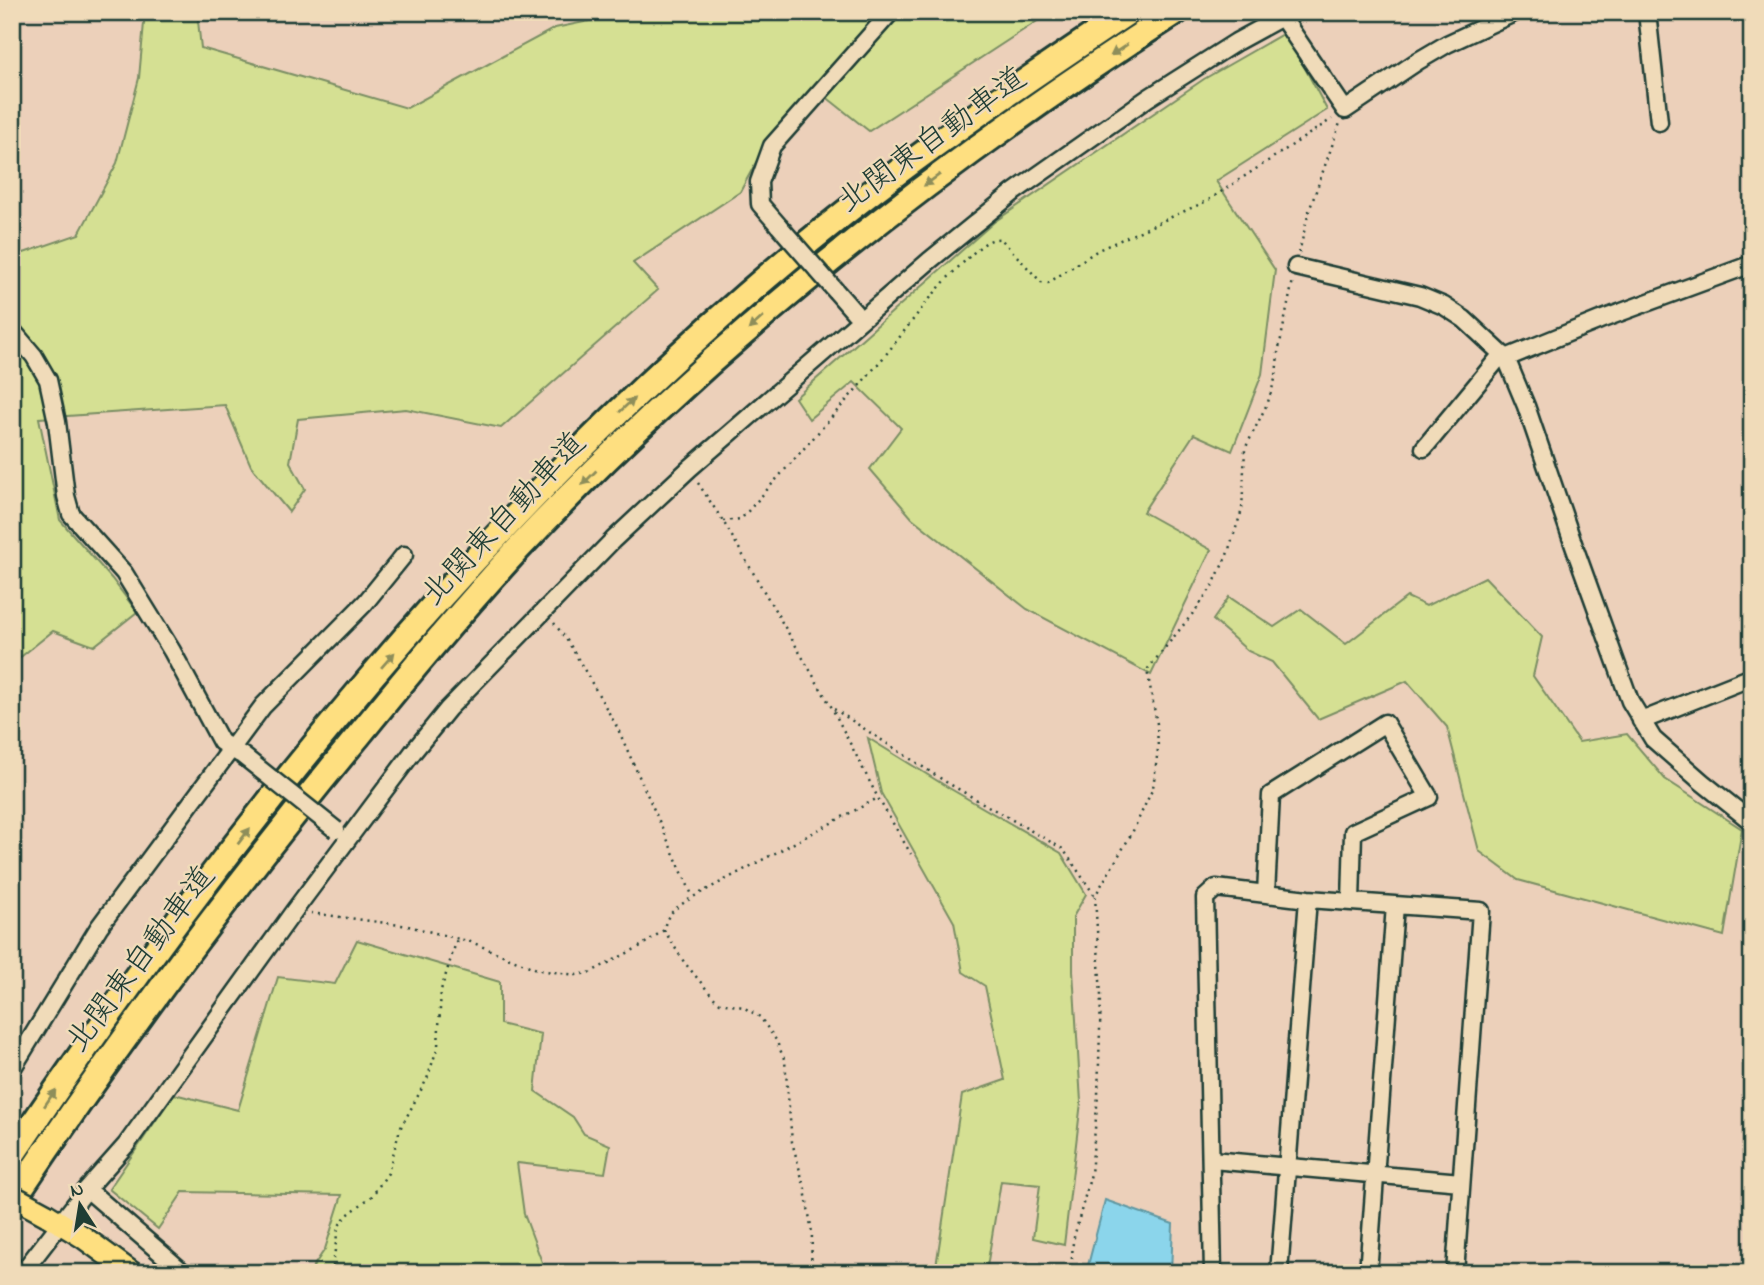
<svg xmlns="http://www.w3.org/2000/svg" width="1764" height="1285" viewBox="0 0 1764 1285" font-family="'Indie Flower','Klee One',sans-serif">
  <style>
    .green { fill: #d5e093; stroke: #7a8e64; stroke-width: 2 }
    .water { fill: #8bd5eb; stroke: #6098a2; stroke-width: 2 }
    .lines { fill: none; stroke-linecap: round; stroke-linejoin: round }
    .minor-casing { stroke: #1f3d34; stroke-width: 21 }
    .major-casing { stroke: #1f3d34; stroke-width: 26 }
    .highway-casing { stroke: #1f3d34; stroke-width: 30 }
    .path { stroke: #1f3d34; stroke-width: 2.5; stroke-dasharray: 2 5; stroke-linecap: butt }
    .minor { stroke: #f0dbb9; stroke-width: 16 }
    .major { stroke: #fedf80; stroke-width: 21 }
    .highway { stroke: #fedf80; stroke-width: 24 }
    .minor-bridge-casing { stroke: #1f3d34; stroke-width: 21; stroke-linecap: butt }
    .major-bridge-casing { stroke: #1f3d34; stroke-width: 26; stroke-linecap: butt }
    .minor-bridge { stroke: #f0dbb9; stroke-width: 16 }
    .major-bridge { stroke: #fedf80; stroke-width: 21 }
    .oneway { fill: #8e8e5a }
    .labels { text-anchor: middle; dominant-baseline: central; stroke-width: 5; stroke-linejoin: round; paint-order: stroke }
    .street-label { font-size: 32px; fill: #1f3d34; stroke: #f0dbb9 }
  </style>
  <rect width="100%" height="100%" fill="#ecd0ba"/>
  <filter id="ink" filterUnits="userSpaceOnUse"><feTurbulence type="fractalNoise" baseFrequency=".0143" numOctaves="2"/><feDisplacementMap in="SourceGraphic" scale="14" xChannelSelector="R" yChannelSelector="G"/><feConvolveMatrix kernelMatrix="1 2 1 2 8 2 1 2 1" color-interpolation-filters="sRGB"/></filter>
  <g filter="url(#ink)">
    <path class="green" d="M145,12H197L201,48L407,108L555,28L633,12H1051L869,131L815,88L767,142L740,192L633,263L658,290L501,428L406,409L298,419L290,462L305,489L289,512L251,466L225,405L39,418L60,520L112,579L137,612L94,646L53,631L12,664V257L79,234L117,163L139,78Z
      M1286,32L1327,110L1216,181L1275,270L1262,374L1232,451L1194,434L1143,512L1211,550L1151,675L1027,609L912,518L870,469L901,428L854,382L809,419L795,398L994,222L1204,79Z
      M1485,577L1542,637L1533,676L1579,742L1627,734L1665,779L1742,829L1724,936L1518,880L1479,851L1447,727L1407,681L1318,719L1272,662L1248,651L1213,620L1229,597L1274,627L1301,609L1346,644L1407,597L1426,606Z
      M868,738L949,788L1061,853L1086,894L1073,917V971L1081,1102L1064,1245L1033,1238L1040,1185L1001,1181L986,1273H935L962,1095L1005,1080L985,986L963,972L954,922L881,793Z
      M357,940L500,982V1024L541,1034L535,1091L573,1117L584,1134L610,1145L605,1173L517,1163L524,1214L546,1273H309L325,1249L342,1195L183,1192L158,1229L109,1189L174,1094L238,1110L278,977L335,984Z"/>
    <path class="water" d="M1105,1200L1173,1224L1171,1273H1086Z"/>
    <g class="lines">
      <g class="minor-casing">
        <path id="minor" d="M1647,12L1659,122
          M1282,17L1345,110L1418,61L1447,44L1516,12
          M779,226L760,204L759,182L772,146L891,12
          M1296,267L1420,296L1444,306L1464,319L1506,358L1526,406L1574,546L1630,701L1653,739L1702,782L1752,822
          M12,330L34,356L48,380L57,422L66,496L71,514L124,573L172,651L221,742L240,754
          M1506,358L1600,320L1752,264
          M1424,448L1502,354
          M1641,721L1752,677
          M1266,894L1271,795L1385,723L1429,797L1353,832L1351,902
          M12,1069L99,927L263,706L365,603L404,555
          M1212,1160L1461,1182
          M87,1189L184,1273
          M22,1273L87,1189L126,1145L294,911L413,752L448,709L613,540L690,468L929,261L1014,192L1148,98L1236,42L1291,12
          M1213,1273L1205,898L1216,888L1308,899L1481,911L1455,1273
          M1279,1273L1308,899
          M1368,1273L1395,905"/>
      </g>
      <g class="major-casing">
        <path id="major" d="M47,1215L83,1237L132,1273"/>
      </g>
      <g class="highway-casing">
        <path id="highway" d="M12,1155C232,828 485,513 788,259C895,169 1011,90 1128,12
          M12,1201C120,1040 235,884 359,735C410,672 463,609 518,549C713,342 937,165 1176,12"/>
      </g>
      <path class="path" d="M1299,253L1309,211L1340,123
        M698,483L723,521L832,708L878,798L911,854
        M723,521L741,519C789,465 837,412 883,358C910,325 934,289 966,260C975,251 988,237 1001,239L1041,282L1048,283L1098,250L1207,201L1332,119
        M554,623L569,643L617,727L693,897
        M834,709L946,782L1063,849L1095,896
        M311,913L408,926L471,942L539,970L576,975L589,973L641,946L664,930
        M332,1273L338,1227L346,1216L372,1196L388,1173L400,1129L427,1079L438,1046L441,990L457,939
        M811,1273L812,1233L805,1189L792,1142L785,1061L776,1040L760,1017L743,1007L720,1003L713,997L684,962L664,930C666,912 679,906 693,897L878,798
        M1071,1273L1073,1241L1091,1174L1098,1095L1101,996L1095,896L1132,833L1153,788L1158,749L1157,724L1147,670L1198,607L1213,585L1227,555L1242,510L1245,449L1268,402L1276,376L1278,353L1293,280"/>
      <use href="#minor" class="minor"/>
      <use href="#major" class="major"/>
      <use href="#highway" class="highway"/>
      <g class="minor-bridge-casing">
        <path id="minor-bridge" d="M779,226L855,313
          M242,755L336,830"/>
      </g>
      <g class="major-bridge-casing">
        <path id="major-bridge" d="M12,1196L47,1215"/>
      </g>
      <use href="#minor-bridge" class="minor-bridge"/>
      <use href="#major-bridge" class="major-bridge"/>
    </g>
    <defs><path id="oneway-solid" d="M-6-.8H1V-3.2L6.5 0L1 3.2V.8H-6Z" transform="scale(1.75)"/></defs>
    <g class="oneway">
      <use href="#oneway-solid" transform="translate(1119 50) rotate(146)"/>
      <use href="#oneway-solid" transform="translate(932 180) rotate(144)"/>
      <use href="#oneway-solid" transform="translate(756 323) rotate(138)"/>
      <use href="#oneway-solid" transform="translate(627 405) rotate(-43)"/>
      <use href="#oneway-solid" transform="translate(589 478) rotate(135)"/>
      <use href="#oneway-solid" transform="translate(388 660) rotate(-49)"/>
      <use href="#oneway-solid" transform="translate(244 836) rotate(-53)"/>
      <use href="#oneway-solid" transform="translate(50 1098) rotate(-56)"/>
    </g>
  </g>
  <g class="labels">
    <g class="street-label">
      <text transform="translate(933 141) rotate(-36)">北関東自動車道</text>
      <text transform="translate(505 520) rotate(-47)">北関東自動車道</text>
      <text transform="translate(142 960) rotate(-53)">北関東自動車道</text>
    </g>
  </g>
  <rect width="1764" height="1285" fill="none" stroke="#f0dbb9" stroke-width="42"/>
  <rect x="21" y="21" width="1722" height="1243" fill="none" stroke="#1f3d34" stroke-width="2.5" filter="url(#ink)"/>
  <g transform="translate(80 1205) rotate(348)" stroke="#f0dbb9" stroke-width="5" paint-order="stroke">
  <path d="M0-5L12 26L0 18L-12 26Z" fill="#1f3d34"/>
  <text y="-10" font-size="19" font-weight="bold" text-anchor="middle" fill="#1f3d34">N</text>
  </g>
</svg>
